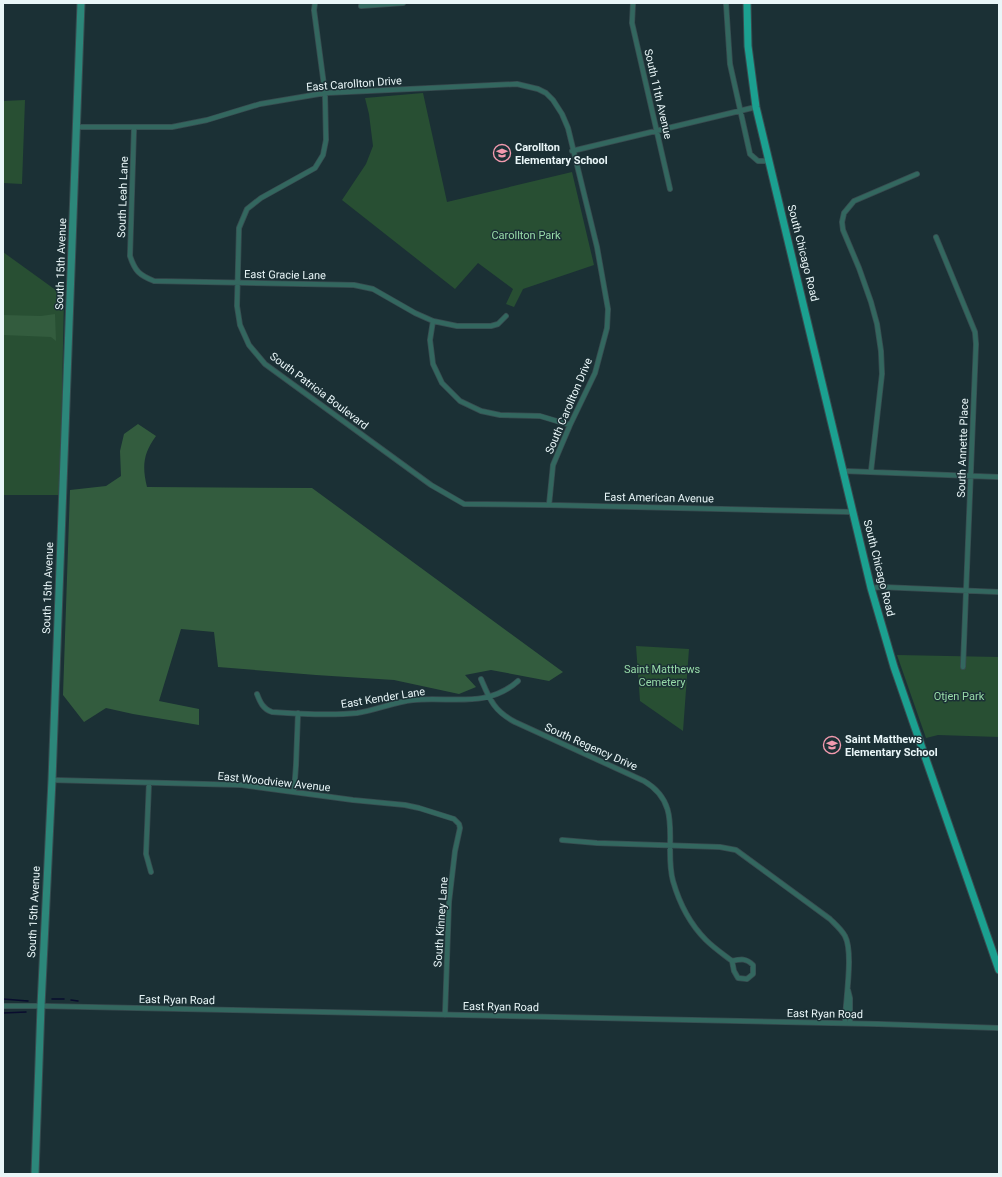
<svg xmlns="http://www.w3.org/2000/svg" width="1002" height="1177" viewBox="0 0 1002 1177" font-family="Roboto,sans-serif">
  <style>
    .green { fill: #284f33 }
    .forest { fill: #335c3e }
    .lines { fill: none; stroke-linecap: round; stroke-linejoin: round }
    .stream { stroke: #090c2e; stroke-width: 1.5 }
    .street-casing { stroke: #384c50; stroke-width: 6 }
    .secondary-casing { stroke: #384c50; stroke-width: 9 }
    .primary-casing { stroke: #384c50; stroke-width: 9 }
    .street { stroke: #33675f; stroke-width: 4.5 }
    .secondary { stroke: #2c877a; stroke-width: 7 }
    .primary { stroke: #1ba090; stroke-width: 7 }
    .labels { text-anchor: middle; dominant-baseline: central; stroke-width: 3; stroke-linejoin: round; paint-order: stroke }
    .street-label { font-size: 11px; fill: #e9f6f8; stroke: #1b3035 }
    .poi-label { font-size: 11px; font-weight: bold; fill: #e9f6f8; stroke: #1b3035; text-anchor: start }
    .park-label { font-size: 11px; fill: #97daa8; stroke: #1b3035 }
  </style>
  <rect width="100%" height="100%" fill="#1b3035"/>
  <path class="green" d="M423,93L447,202L572,172L594,265L523,289L514,307L506,304L513,289L478,263L455,289L342,200L366,164L373,146L369,114L365,98Z
    M25,100L22,184L3,183V101Z
    M3,252L64,296L60,495H3Z
    M636,646L689,649L683,731L640,701Z
    M897,655L999,657V737L938,735L926,738Z"/>
  <path class="forest" d="M55,314L56,341L51,337L3,335V315L41,316Z
    M138,424L156,436C143,454 142,466 147,487L312,488L563,672L549,681L491,670L465,675L476,687L459,694L394,680L316,675L218,667L214,632L181,629L159,701L199,709V725L133,714L106,708L84,722L63,695L70,490L106,486L121,476L120,451L124,434Z"/>
  <g class="lines">
    <path class="stream" d="M3,999L28,1001
      M52,999H64
      M71,1000L78,1001
      M3,1013L26,1012"/>
    <g class="street-casing">
      <path id="street" d="M315,3L314,10L325,93L326,140L323,155L315,168L261,198L247,209L239,228L237,306L240,325L249,345L265,364L431,485L464,504L549,505L853,512
        M633,3L632,23L670,189
        M726,3L730,64L750,154L758,161H769
        M361,6L403,3
        M77,127H172L207,120L260,104L325,93L517,84L538,89L546,93L553,100L562,114L568,128L597,247L608,309L607,328L595,373L570,425L553,465L549,505
        M134,128L130,256C135,271 139,275 154,281L354,285L373,289L415,313L433,321L457,326H491L498,324L506,316
        M572,151L756,107
        M936,237L975,332L976,344L963,667
        M433,321L430,340L433,364L442,383L460,401L481,411L500,415L540,416L570,425
        M844,471L999,477
        M871,471L882,374L881,351L877,324L871,302L859,268L843,230L842,222L844,213L854,201L917,174
        M871,588L881,587L999,592
        M481,679C490,700 494,711 515,722L644,781C685,805 663,844 673,881C679,902 690,924 706,940C714,948 723,954 732,961L734,971L738,978L747,979L753,974V965C746,958 741,959 732,961
        M257,694C260,702 263,709 272,712C299,714 330,716 357,713C376,710 394,702 413,700C450,696 487,709 518,681
        M52,780L242,785L353,800L405,805L419,808L454,819L459,824L460,828L455,851L449,902L445,1015
        M149,783L146,854L151,872
        M294,792L296,765L298,713
        M562,840L597,843L720,847L736,850L830,919C835,924 841,929 845,936C854,953 845,1002 845,1023
        M848,990L850,998V1023
        M3,1006H41L878,1024L999,1028"/>
    </g>
    <g class="secondary-casing">
      <path id="secondary" d="M35,1174L41,1006L52,780L81,3"/>
    </g>
    <g class="primary-casing">
      <path id="primary" d="M747,3L748,46L756,107L871,588L894,667L999,970"/>
    </g>
    <use href="#street" class="street"/>
    <use href="#secondary" class="secondary"/>
    <use href="#primary" class="primary"/>
  </g>
  <defs>
    <g id="school-ring" transform="scale(0.9)"><circle r="9.5" fill="#1b3035" stroke="#f29aae" stroke-width="1.5"/><path d="M0-5L7-2L0 1L-7-2ZM-4 1L0 2.5L4 1V4Q0 6-4 4Z" fill="#f29aae"/></g>
  </defs>
  <g fill-rule="evenodd">
    <use href="#school-ring" x="502" y="153"/>
    <use href="#school-ring" x="832" y="745"/>
  </g>
  <g class="labels">
    <g class="street-label">
      <text transform="translate(354 84) rotate(-4)">East Carollton Drive</text>
      <text transform="translate(658 94) rotate(77)">South 11th Avenue</text>
      <text transform="translate(123 197) rotate(-88)">South Leah Lane</text>
      <text transform="translate(803 253) rotate(76)">South Chicago Road</text>
      <text transform="translate(61 264) rotate(-88)">South 15th Avenue</text>
      <text transform="translate(285 275) rotate(1)">East Gracie Lane</text>
      <text transform="translate(319 391) rotate(37)">South Patricia Boulevard</text>
      <text transform="translate(569 406) rotate(-67)">South Carollton Drive</text>
      <text transform="translate(963 448) rotate(-88)">South Annette Place</text>
      <text transform="translate(659 498) rotate(1)">East American Avenue</text>
      <text transform="translate(879 568) rotate(76)">South Chicago Road</text>
      <text transform="translate(48 588) rotate(-88)">South 15th Avenue</text>
      <text transform="translate(383 698) rotate(-9)">East Kender Lane</text>
      <text transform="translate(591 747) rotate(24)">South Regency Drive</text>
      <text transform="translate(274 782) rotate(6)">East Woodview Avenue</text>
      <text transform="translate(34 912) rotate(-87)">South 15th Avenue</text>
      <text transform="translate(441 922) rotate(-86)">South Kinney Lane</text>
      <text transform="translate(177 1000) rotate(1)">East Ryan Road</text>
      <text transform="translate(501 1007) rotate(1)">East Ryan Road</text>
      <text transform="translate(825 1014) rotate(1)">East Ryan Road</text>
    </g>
    <g class="poi-label">
      <text x="515" y="147">Carollton<tspan x="515" dy="13">Elementary School</tspan></text>
      <text x="845" y="739">Saint Matthews<tspan x="845" dy="13">Elementary School</tspan></text>
    </g>
    <g class="park-label">
      <text x="526" y="235">Carollton Park</text>
      <text x="662" y="669">Saint Matthews<tspan x="662" dy="13">Cemetery</tspan></text>
      <text x="959" y="696">Otjen Park</text>
    </g>
  </g>
  <rect width="1002" height="1177" fill="none" stroke="#e9f6f8" stroke-width="8"/>
</svg>
